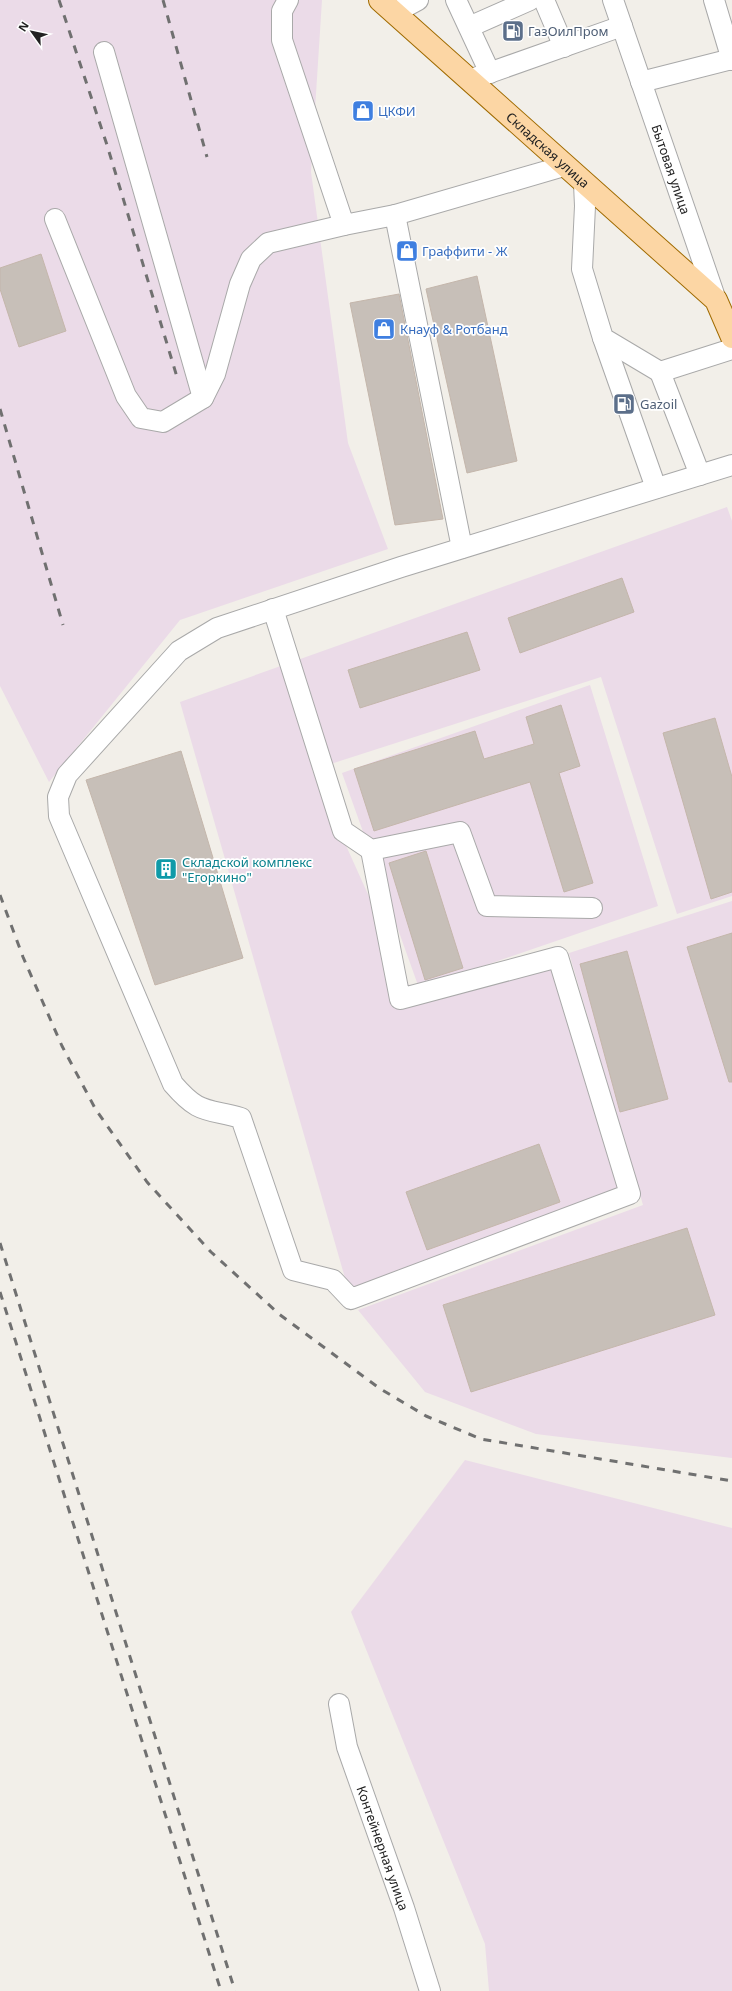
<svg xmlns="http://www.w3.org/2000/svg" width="732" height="1991" viewBox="0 0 732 1991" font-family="'Noto Sans',sans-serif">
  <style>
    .industrial { fill: #ebdbe8 }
    .building { fill: #c7bfb8; stroke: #c4b6ab }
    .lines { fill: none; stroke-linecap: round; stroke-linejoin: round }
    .minor-casing { stroke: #a9a9a9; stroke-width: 22 }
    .major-casing { stroke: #a06b00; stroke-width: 24 }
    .minor { stroke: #fff; stroke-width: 20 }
    .major { stroke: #fcd6a4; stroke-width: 22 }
    .rail { stroke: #707070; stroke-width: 3; stroke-dasharray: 8 8; stroke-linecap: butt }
    .labels { text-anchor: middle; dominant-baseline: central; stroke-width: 3.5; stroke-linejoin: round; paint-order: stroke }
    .service-label { font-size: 13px; fill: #4e5e75; stroke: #fff; text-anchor: start }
    .shop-label { font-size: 13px; fill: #366cbe; stroke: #fff; text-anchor: start }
    .street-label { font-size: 13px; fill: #222; stroke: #fff }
    .culture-label { font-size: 13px; fill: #0d838f; stroke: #fff; text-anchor: start }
  </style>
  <rect width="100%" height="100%" fill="#f2efe9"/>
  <path class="industrial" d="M0,0H322L311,172L348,443L388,549L180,620L49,782L0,686Z
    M727,507L732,521V896L677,914L601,677L312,770L416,1001L558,957L630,1194L351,1299L180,702Z
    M590,685L658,906L419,988L342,773Z
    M732,901V1458L536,1434L425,1392L358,1310L643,1205L569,953Z
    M465,1460L732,1528V1991H489L485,1944L351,1612Z"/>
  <path class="building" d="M41,254L66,331L19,347L0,289V268Z
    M477,276L517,461L467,473L426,289Z
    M399,294L443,519L395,525L350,303Z
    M622,578L634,612L520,653L508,618Z
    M467,632L480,670L360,708L348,670Z
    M561,705L580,766L559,773L593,883L564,892L530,782L374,831L354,769L475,731L484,759L534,744L526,717Z
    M715,718L732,777V892L711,899L663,733Z
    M181,751L243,958L155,985L86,780Z
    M426,851L463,968L425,980L389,863Z
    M732,933V1082H729L687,947Z
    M627,951L668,1099L620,1112L580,964Z
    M539,1144L560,1202L427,1250L406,1192Z
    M687,1228L715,1315L471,1392L443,1305Z"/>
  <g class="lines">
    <g class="minor-casing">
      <g id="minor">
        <path d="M288,0L282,11V40L344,225L395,215"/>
        <path d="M456,0L490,73"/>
        <path d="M544,0L564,47"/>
        <path id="s1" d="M613,0L716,300"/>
        <path d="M714,0L732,60"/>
        <path d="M394,13L418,0"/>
        <path d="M469,27L530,0"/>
        <path d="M104,52L203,398"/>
        <path d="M469,80L622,26"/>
        <path d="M641,82L732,59"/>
        <path d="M584,184L585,206L582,269L603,338L660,372L732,349"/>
        <path d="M55,219L126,396L141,418L163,422L203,398L215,374L240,284L251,259L268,243L344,225"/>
        <path d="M603,338L656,488"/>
        <path d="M660,372L700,475"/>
        <path d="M462,548L395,215L564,166"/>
        <path d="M273,609L343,831L371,850L460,832L487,906L592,908"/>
        <path d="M371,850L400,999L558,957L630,1194L351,1299L333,1280L293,1270L241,1118C204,1108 199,1114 173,1084L59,816L58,797L67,775L179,651L217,628L401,567L732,465"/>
        <path id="s2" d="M339,1704L347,1747L404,1908L430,1991"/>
      </g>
    </g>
    <g class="major-casing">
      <g id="major">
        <path id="s3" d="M380,0L716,300L732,337"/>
      </g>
    </g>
    <use href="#minor" class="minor"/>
    <use href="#major" class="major"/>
    <path class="rail" d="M59,0L107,145L177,377
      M163,0L207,157
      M0,409L63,625
      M0,895L23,957L62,1046L96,1110L147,1182L211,1252L279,1314L379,1388L426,1416L481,1439L732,1481
      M0,1243L235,1991
      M0,1292L221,1991"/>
  </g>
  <defs>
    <g id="fuel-square" transform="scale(1.15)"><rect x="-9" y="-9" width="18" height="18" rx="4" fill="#5c6f8a" stroke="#fff"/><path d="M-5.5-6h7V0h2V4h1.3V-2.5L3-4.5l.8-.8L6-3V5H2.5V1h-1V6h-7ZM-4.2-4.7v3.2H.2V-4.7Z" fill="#fff"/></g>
    <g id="shop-square" transform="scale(1.15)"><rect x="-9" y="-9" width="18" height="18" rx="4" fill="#3f7fe0" stroke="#fff"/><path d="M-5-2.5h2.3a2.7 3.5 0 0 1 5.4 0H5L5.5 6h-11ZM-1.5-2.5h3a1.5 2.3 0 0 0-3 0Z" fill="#fff"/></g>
    <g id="building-square" transform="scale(1.15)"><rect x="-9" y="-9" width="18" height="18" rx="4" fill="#0f9aa8" stroke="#fff"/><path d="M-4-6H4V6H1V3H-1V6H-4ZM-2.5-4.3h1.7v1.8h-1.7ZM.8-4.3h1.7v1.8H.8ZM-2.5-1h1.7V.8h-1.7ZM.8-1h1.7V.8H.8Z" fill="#fff"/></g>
  </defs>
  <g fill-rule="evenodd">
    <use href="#fuel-square" x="513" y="31"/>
    <use href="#shop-square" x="363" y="111"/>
    <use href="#shop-square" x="407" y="251"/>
    <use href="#shop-square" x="384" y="329"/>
    <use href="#fuel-square" x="624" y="404"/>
    <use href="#building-square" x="166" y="869"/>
  </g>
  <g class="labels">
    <g class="service-label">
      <text x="528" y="31">ГазОилПром</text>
      <text x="640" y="404">Gazoil</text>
    </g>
    <g class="shop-label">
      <text x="378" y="111">ЦКФИ</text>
      <text x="422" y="251">Граффити - Ж</text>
      <text x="400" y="329">Кнауф &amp; Ротбанд</text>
    </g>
    <g class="street-label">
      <text stroke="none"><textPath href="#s3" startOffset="225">Складская улица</textPath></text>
      <text stroke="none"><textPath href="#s1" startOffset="179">Бытовая улица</textPath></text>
      <text stroke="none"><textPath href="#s2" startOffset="151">Контейнерная улица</textPath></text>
    </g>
    <g class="culture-label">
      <text x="182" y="862">Складской комплекс<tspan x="182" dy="15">"Егоркино"</tspan></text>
    </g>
  </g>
  <g transform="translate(32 32) rotate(303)" stroke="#ffffff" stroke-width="3" paint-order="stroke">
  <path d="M0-3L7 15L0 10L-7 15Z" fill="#222222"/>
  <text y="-6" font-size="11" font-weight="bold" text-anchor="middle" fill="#222222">N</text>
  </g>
</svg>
